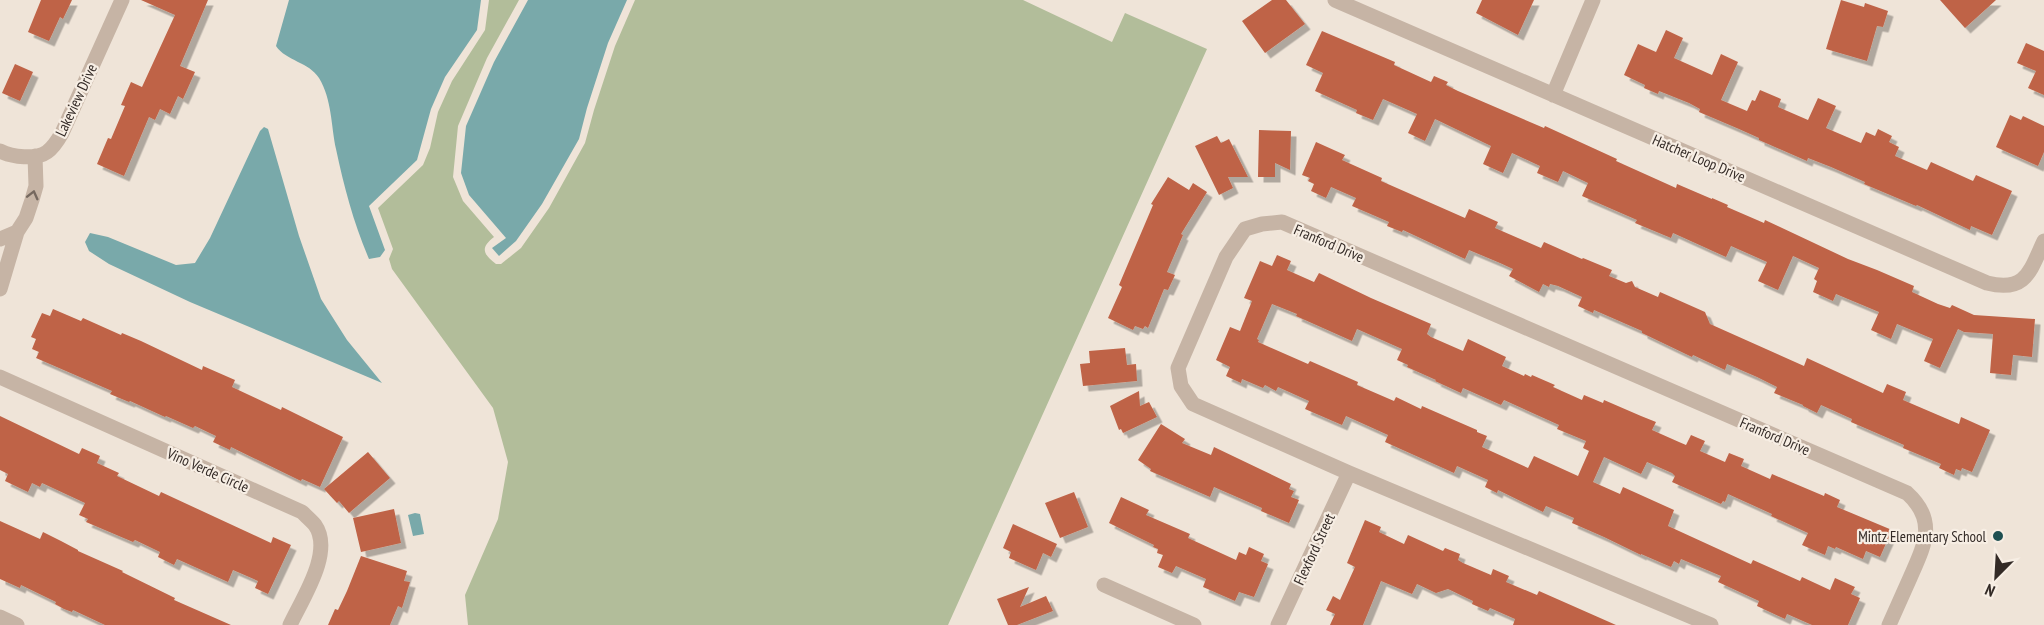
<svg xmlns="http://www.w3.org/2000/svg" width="2044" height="625" viewBox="0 0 2044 625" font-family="'PT Sans Narrow',sans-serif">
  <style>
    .green { fill: #b2bd9a }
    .water { fill: #79a9aa }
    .building { fill: #bf6347; fill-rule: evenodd; filter: url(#shadow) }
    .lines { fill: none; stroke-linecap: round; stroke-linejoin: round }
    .minor { stroke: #c6b4a5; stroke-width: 15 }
    .oneway { stroke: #75685f }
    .poi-dot { fill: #1e4f51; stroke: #f7eee4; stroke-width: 2 }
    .labels { text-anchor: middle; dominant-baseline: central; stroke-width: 4.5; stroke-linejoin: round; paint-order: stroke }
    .street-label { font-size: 15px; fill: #332a26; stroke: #f7eee4 }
    .poi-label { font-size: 15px; fill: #332a26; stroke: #f7eee4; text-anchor: end }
  </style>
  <defs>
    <filter id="shadow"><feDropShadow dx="5.5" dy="5.5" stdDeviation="0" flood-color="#0004"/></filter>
  </defs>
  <rect width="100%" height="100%" fill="#efe4d8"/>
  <path class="green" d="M489,0H519L487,58L458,126L453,177L463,201L494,237C480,248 483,254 496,264H501L521,248L549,208L585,143L594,110L615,46L635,0H1023L1112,42L1125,13L1207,49L948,625H468L465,595L498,519L508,462L493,408L392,269L389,259L393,249L378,208L423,165L430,148L438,112L452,81L485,30Z"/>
  <path class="water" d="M289,0H481L477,30L445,77L431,109L417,160L369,206L385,250L380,257L369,259C354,224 344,187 336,149C331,126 332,99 319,78C309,62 286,61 276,46Z
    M528,0H627L608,43L587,108L579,139L542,204L516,241L499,256L492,248L506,238L469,195L461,173L466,126L494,62Z
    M264,127L268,129L299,236L321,299L347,340L382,383L190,302L109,264L89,251L85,242L90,233L108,237L176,265L195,263L210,238L260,131Z
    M415,513L420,514L424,534L413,536L408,515Z"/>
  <path class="building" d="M41,0H72L63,19L60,17L49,41L28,32Z
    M141,0H208L180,66L195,72L183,99L178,96L170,114L160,109L155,120L149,117L124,176L97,164L108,138L111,139L125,106L121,105L131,82L142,87L175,15Z
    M1272,0H1286L1305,24L1265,53L1242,21Z
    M1482,0H1534L1518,35L1476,13Z
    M1841,0L1864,7L1865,3L1888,11L1883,27L1877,26L1867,61L1826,49Z
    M1940,0H1996L1965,28Z
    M1666,30L1683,38L1674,58L1712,75L1721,54L1738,62L1721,100L1747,111L1752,100L1755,101L1760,90L1781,99L1778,107L1808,120L1818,98L1836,106L1826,128L1861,143L1866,132L1875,136L1878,129L1892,136L1889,142L1899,147L1895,156L1927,170L1931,162L1973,181L1976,175L2012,191L1992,235L1971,226L1970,230L1917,205L1916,206L1864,184L1865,182L1831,167L1808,158L1807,161L1759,140V138L1739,129L1699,112L1700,109L1689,103L1659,91L1658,94L1644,88L1645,85L1624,75L1638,44L1656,52Z
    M1322,31L1395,62L1394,65L1431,82L1434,76L1448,82L1446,85L1458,91L1544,128L1545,126L1617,159L1616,161L1676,188L1677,184L1712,199V198L1728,205L1727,207L1764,223L1765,220L1848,259L1877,270L1914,286L1912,292L1938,304L1950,308L1952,305L1974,315L2035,319L2032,357L2013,355L2011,375L1990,373L1993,334L1964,332L1958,329L1940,368L1924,361L1933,339L1897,324L1891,339L1871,330L1879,312L1836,294L1833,301L1813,292L1817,281L1814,279L1819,268L1793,256L1778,290L1758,281L1767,262L1731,246L1726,257L1673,233L1671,238L1635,223L1637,220L1582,196L1588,183L1563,171L1558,182L1537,173L1540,166L1512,153L1503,173L1483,164L1491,146L1435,119L1425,141L1408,133L1417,114L1383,99L1373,120L1356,113L1357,110L1315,91L1323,73L1306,65Z
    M2026,43L2044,51V95L2028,88L2036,71L2017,63Z
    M15,64L33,72L20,101L2,93Z
    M2010,115L2021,120L2023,116L2044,126V152L2038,166L1996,147Z
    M1259,130L1291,131L1290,170L1275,163V177H1258Z
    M1217,136L1221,143L1229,139L1248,177H1228L1233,188L1219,195L1195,146Z
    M1316,142L1345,155L1342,160L1382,178L1381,181L1465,218L1469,209L1498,222L1495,228L1541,248L1544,242L1582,259L1583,258L1612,270L1609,276L1626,283L1632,281L1635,287L1658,297L1660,292L1705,312L1710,324L1804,366L1807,358L1883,393L1887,384L1906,392L1903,400L1959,424L1961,417L1990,430L1972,472L1962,468L1961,471L1956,469L1954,475L1939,468L1941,464L1903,448L1904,445L1851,422L1852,419L1821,405L1817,413L1803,406V405L1774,393L1777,387L1757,377L1727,364L1725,370L1693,355L1692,357L1642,333V331L1594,310L1593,313L1578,306L1582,297L1558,286L1550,284L1549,287L1543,284L1539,292L1509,276L1513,269L1500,263L1469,250L1465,259L1403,230L1402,232L1387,226L1389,222L1352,206L1356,198L1331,187L1326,198L1311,191L1314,184L1308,181L1310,178L1302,175Z
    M1168,177L1189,190L1193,183L1207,192L1181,234L1183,235L1167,272L1175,275L1168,290L1164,289L1148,328L1145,326L1143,329L1135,326L1133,330L1108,318L1122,287L1119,285L1153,205L1151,204Z
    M1277,255L1291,261L1287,270L1314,282L1319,273L1371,298L1431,324L1427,334L1431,337L1463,351L1468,339L1506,357L1502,366L1524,376L1525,374L1531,377L1532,375L1555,385L1553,387L1582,400L1584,395L1603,403L1604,400L1641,416L1656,422L1652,430L1679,442L1686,445L1691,435L1705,441L1700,451L1725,462L1729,453L1744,459L1741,466L1770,479L1772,474L1824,496L1825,493L1840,500L1837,507L1892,530L1880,557L1866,551L1863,559L1836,547L1835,549L1828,546L1825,555L1802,545L1808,533L1771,516L1772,514L1728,494L1725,502L1723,501L1721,504L1672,482L1675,476L1672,473L1647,462L1641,474L1604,457L1593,482L1620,494L1623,487L1674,510L1668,526L1751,564L1753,560L1800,581L1802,577L1830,590L1835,578L1855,587L1851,594L1860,598L1848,625H1812L1787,614L1785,619L1757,606L1759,601L1718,582L1721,576L1681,559L1679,564L1674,561L1671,567L1641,554V555L1604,537L1572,523L1574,518L1546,506L1543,512L1498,490L1497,493L1485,487L1488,480L1457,466L1454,473L1385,442L1388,435L1346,416L1342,425L1305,409L1309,401L1278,387L1276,391L1265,385L1263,388L1242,379L1241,383L1226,376L1230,367L1216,360L1230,327L1240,331L1252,301L1244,298L1260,261L1272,266ZM1272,304L1297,314L1296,316L1352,341L1357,329L1402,349L1397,360L1408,365L1407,367L1436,380L1435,381L1461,393L1463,388L1501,405L1504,400L1559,425L1557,429L1586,441L1583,448L1589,451L1578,476L1534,456L1528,468L1482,447L1487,436L1477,432V430L1422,406L1421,409L1396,397L1394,401L1357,385L1358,382L1310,361L1308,364L1258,342L1259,340L1257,339Z
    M53,309L81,321L83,318L121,335L122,333L141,341L202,370L203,366L235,380L232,387L281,410L282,407L343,437L320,487L302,479L301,481L231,447L230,450L213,442L216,436L195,426L193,428L166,416L165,417L130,401L129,402L110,394L112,391L36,358L39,352L32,349L36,339L31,337L42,313L50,316Z
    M1125,348L1127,365L1136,364L1137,381L1083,386L1080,364L1090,363L1089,351Z
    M1139,391L1140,406L1149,402L1157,417L1123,433L1121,429L1119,430L1110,406Z
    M0,416L79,454L82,448L100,456L97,463L119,473L117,476L159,496L161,492L271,543L273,537L291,545L268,594L255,588L258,581L233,570L228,582L177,559L174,565L158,557L160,552L135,540L133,542L86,522L88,519L79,515L85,503L42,483L40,487L32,483L28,492L5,481L8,474L0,470Z
    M1161,424L1185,439L1182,443L1211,455L1214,447L1291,484L1289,489L1294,491L1291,497L1299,500L1289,523L1261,511L1262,508L1214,487L1210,497L1150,471L1151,469L1138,460Z
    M368,452L390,478L349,513L339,501L337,503L324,489Z
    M1074,492L1088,527L1060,538L1045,503Z
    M1121,497L1149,510L1146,515L1190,534L1188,538L1236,560L1239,552L1246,555L1249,547L1264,554L1261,561L1268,564L1254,597L1239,592L1235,601L1203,587L1206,579L1176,566L1172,573L1158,567L1163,555L1157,553L1158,549L1153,547L1154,545L1109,523Z
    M394,509L401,543L361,552L353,518Z
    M1365,520L1381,527L1379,532L1404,544L1408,535L1443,551L1445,548L1460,554L1458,560L1463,563L1491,575L1493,569L1509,576L1506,582L1537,595L1539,591L1616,625H1513L1515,619L1490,608L1488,611L1472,604L1473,601L1448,589L1436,593L1417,584L1412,594L1381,581L1363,625H1330L1335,614L1326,610L1333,596L1340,600L1355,567L1347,563Z
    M0,521L40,539L43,532L61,541L78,550V551L123,571L122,572L175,598L174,600L231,625H105L73,610L72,612L64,609L55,604L56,602L21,585L20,588L0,579Z
    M1013,524L1057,544L1051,557L1043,553L1036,570L1009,558L1011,552L1003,548Z
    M361,556L407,571L404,581L410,582L402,608L398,606L390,625H328L335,609L338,610L347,591Z
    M1029,587L1020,607L1046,596L1053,611L1017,625H1008L997,599Z"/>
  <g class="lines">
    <path class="minor" d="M1335,0L1987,283C2026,293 2030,271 2044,241
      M1553,95L1593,0
      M0,151C12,157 36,160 47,152C54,147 58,140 62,133L122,0
      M0,239L17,232
      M0,289L17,232L26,218L32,200L36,186L35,156
      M0,377L302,512C306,516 312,521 315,525C334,552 302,599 290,625
      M1104,585L1194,625
      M0,617L17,625
      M1278,625L1349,473
      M1711,625L1349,473L1193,404L1181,386L1178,368L1226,257L1245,229L1262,224L1282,222L1907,493C1938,521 1924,546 1910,578C1903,594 1896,609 1889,625"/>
  </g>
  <defs><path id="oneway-chevron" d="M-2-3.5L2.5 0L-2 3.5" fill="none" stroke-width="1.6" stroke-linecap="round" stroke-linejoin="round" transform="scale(1.5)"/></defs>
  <use class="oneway" href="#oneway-chevron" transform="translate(33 195) rotate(-76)"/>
  <circle class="poi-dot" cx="1998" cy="536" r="6"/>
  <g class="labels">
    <g class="street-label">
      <text transform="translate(76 100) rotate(-65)">Lakeview Drive</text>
      <text transform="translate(1699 158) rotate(23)">Hatcher Loop Drive</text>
      <text transform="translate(1329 243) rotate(23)">Franford Drive</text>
      <text transform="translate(1775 436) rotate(23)">Franford Drive</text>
      <text transform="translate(208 470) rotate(24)">Vino Verde Circle</text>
      <text transform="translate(1314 549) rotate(-65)">Flexford Street</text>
    </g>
    <g class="poi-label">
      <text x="1986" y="536">Mintz Elementary School</text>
    </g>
  </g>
  <g transform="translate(1996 577) rotate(204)" stroke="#f7eee4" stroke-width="4.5" paint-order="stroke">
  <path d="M0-4.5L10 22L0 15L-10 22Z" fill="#332a26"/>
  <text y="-9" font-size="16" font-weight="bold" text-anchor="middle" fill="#332a26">N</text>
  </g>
</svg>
